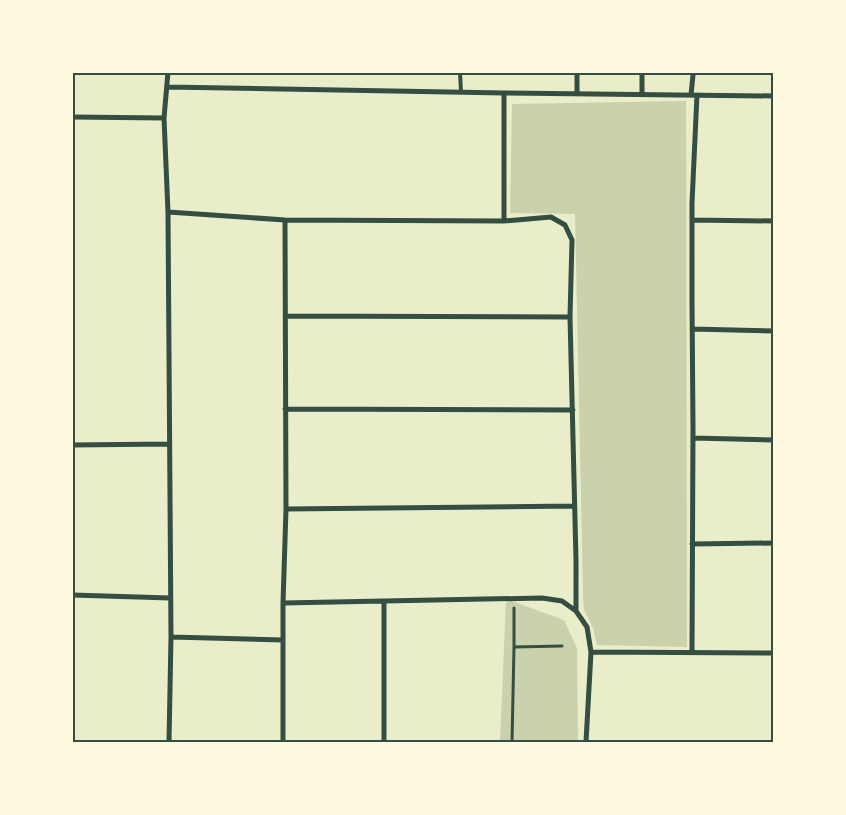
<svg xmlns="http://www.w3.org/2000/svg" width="846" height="815" viewBox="0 0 846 815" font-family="'Nunito Sans',sans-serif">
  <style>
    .green { fill: #cad2ad }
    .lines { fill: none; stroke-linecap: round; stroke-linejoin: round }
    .path { stroke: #344e41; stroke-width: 3 }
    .service { stroke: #344e41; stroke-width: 4 }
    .minor { stroke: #344e41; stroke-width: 5 }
    .neatline { fill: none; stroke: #344e41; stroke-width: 2 }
  </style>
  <rect width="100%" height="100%" fill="#e9edc9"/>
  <path class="green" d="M686,101L687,647L597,645L593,628L584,610L583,596L575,214L510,213L512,104Z
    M506,599L564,620L577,648L578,742H500Z"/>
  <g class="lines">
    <path class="path" d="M514,647V608
      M512,742L514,647L562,646"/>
    <path class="service" d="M460,72L461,92"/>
    <path class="minor" d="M168,72L164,118L168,212L171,637L169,742
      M168,87L504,93L774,96
      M577,94V72
      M642,94V72
      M691,95L693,75L694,72
      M72,117L164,118
      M168,212L285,220L504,221L551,217L565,225L572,240L570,317L576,560V611
      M692,220L774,221
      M504,221V93
      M285,316L570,317
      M692,329L774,331
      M285,409L573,410
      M693,438L774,440
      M72,445L169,444
      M286,509L574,506
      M692,544L774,543
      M72,595L170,598
      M283,603L542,598L562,601L576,611L587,627L591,652L586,742
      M171,637L283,640
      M591,652L774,653
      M692,652L693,428L692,302V203L697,95
      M283,742V603L286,509L285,220
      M384,742V601"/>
  </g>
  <rect width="846" height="815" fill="none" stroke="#fefae0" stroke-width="148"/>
  <rect x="74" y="74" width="698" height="667" class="neatline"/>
</svg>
